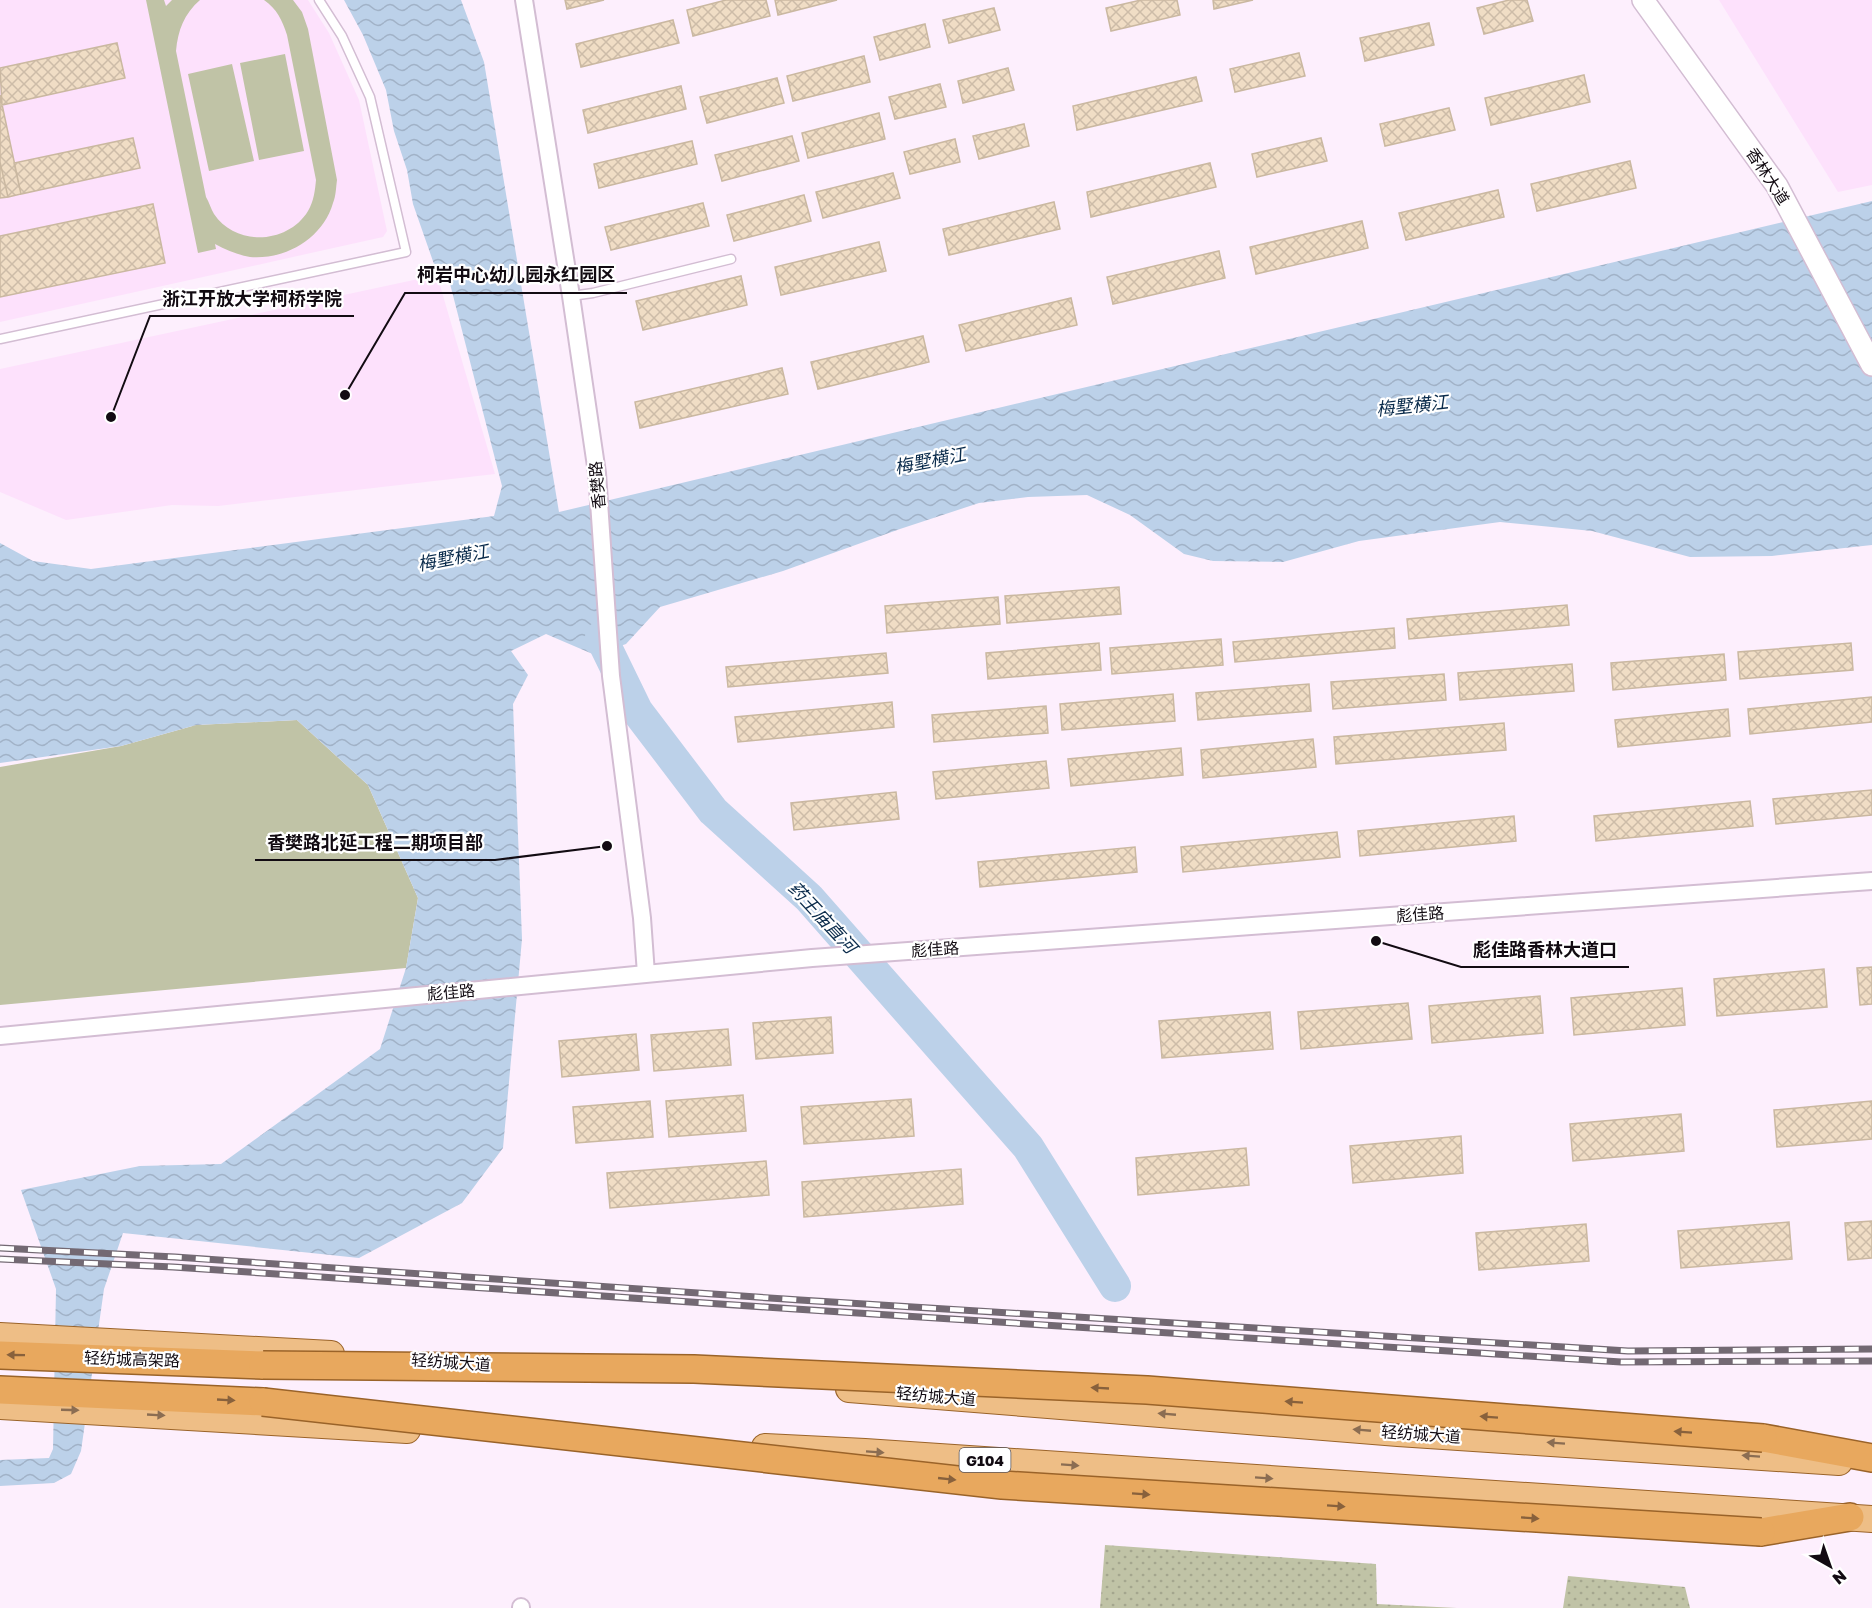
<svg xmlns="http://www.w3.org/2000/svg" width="1872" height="1608" viewBox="0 0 1872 1608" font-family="'Golos Text','Noto Sans SC',sans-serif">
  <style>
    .built { fill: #fde1fc }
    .grass { fill: #c0c3a6 }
    .park { fill: url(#park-dots) }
    .water { fill: url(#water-waves) }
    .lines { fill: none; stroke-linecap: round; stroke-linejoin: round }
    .river { stroke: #bcd1e9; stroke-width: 32 }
    .building { fill: url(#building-cross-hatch); stroke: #cab8a1; stroke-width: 1.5 }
    .service-casing { stroke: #d3bdd3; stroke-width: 11 }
    .minor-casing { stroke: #d3bdd3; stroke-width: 20 }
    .tertiary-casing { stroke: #d3bdd3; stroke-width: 24 }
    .primary-casing { stroke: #9a6329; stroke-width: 28 }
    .trunk-casing { stroke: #9a6329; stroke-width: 30 }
    .service { stroke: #fff; stroke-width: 8 }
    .minor { stroke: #fff; stroke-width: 16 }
    .tertiary { stroke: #fff; stroke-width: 21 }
    .primary { stroke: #eebe86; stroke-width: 26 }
    .trunk { stroke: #e8a85e; stroke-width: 27 }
    .rail-casing { stroke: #736973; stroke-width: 7 }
    .rail { stroke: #fff; stroke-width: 4.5; stroke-dasharray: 14; stroke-linecap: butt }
    .trunk-bridge-casing { stroke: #9a6329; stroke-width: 30; stroke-linecap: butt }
    .trunk-bridge { stroke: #e8a85e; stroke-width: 27 }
    .oneway { fill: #88613c }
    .oneway2 { fill: #8b6d52 }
    .labels { text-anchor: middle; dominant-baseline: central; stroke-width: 4.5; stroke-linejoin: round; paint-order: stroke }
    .shield { fill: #fff; stroke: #595459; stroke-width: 1.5 }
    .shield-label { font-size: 15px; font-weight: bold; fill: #120b12 }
    .street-label { font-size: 16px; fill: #120b12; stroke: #fff }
    .water-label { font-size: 18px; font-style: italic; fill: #0a2b4b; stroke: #fff }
    .leader { fill: none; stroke: #120b12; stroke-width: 2 }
    .callout-dot { fill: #120b12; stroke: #fff; stroke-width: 2 }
    .callout-label { font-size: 18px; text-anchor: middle; font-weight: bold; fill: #120b12; stroke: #fff; stroke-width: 4.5; stroke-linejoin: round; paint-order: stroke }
  </style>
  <defs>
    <pattern id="park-dots" width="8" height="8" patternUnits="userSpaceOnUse" patternTransform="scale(1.5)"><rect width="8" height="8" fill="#c0c3a6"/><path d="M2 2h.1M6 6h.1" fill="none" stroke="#a4a68e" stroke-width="1.8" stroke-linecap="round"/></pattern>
    <pattern id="water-waves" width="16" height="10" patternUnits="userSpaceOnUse" patternTransform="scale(1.5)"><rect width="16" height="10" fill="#bcd1e9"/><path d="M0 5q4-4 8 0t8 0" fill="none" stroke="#a1b2c7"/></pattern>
    <pattern id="building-cross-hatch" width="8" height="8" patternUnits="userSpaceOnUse" patternTransform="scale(1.5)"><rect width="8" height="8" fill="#f0ddc5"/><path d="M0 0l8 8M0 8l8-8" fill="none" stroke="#cdbca8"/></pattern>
  </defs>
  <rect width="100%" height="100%" fill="#fdeffd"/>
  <path class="built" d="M0,0H308L329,33L359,100L387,231L383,237L0,322Z
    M1719,0H1872V185L1838,192Z
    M437,275L495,474L218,506L172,505L66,520L0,492V369Z"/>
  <path class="grass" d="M146,0H164L166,6L172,0H200C184,14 178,30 176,51L206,197C209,202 211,209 214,214C236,247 288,244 308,211C314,201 315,190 316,180L287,35C282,20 277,9 264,0H293L302,12L308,29L337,180C336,187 336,196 333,203C323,238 286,260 250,257C238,255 226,250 215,244L216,249L198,253Z
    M285,54L304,151L259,160L240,63Z
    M232,64L254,161L209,171L188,74Z
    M297,720L368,785L418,898L406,968L0,1005V767L121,746L196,725Z"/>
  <path class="park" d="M1105,1545L1376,1564L1377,1604L1457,1608H1100Z
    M1568,1576L1685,1587L1690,1608H1563Z"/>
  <path class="water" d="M344,0H461L484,62L559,512L1872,201V545L1772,556L1690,557L1592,531L1500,522L1359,541L1283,562L1213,561L1184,554L1130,515L1087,495L1028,497L979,503L900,529L783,571L660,607L626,644L595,655L546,634L511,651L528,675L513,704L522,939L503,1148L462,1203L359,1258L123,1233L104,1289L81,1451L71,1474L54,1483L0,1486V1460L49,1458L53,1449L56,1289L21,1190L140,1166L221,1164L380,1049L406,968L418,898L368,785L297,720L196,725L121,746L0,763V543L33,561L91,569L494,516L502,486L448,276L435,267L413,204L407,170L394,131L386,90L363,35Z"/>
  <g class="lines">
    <path class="river" d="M601,637L637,711L713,811L809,898L1028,1147L1115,1286"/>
  </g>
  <path class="building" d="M565,0H604L567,9Z
    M726,0H766L770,16L693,36L687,10Z
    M775,0H837L778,15Z
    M1141,0H1177L1180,15L1111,31L1106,8Z
    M1213,0H1253L1214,9Z
    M1509,0H1527L1533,21L1484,34L1477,8Z
    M994,8L1000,30L949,43L943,20Z
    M673,20L679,43L581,67L576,44Z
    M1429,23L1434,45L1365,61L1360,38Z
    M925,24L930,47L880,60L874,37Z
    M117,43L125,78L2,105L0,68Z
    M1299,53L1305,76L1235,92L1230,69Z
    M864,56L870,82L793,101L787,76Z
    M1008,68L1014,90L963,103L958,81Z
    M1584,75L1590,102L1491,125L1485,98Z
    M1196,77L1202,101L1077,130L1073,106Z
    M777,78L784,103L707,123L700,97Z
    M940,84L946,107L895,119L889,97Z
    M681,86L686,109L588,133L583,110Z
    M0,95L21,194L8,197L0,162Z
    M1449,108L1455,130L1385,146L1380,124Z
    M879,113L885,139L808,158L802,133Z
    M1024,124L1029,146L979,159L973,136Z
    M792,136L799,161L722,181L715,155Z
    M133,138L140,168L21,194L14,163Z
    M1321,138L1327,161L1257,177L1252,154Z
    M955,139L960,162L910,174L904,152Z
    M692,141L697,164L599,188L594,164Z
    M1630,161L1636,188L1537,211L1531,184Z
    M0,162L8,197L0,198Z
    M1210,163L1216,187L1091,217L1087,192Z
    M893,173L900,198L823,218L816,192Z
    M1498,190L1504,217L1406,240L1399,213Z
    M804,195L811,221L734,241L727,215Z
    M1054,202L1060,229L949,255L943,229Z
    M703,203L709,226L611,250L605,227Z
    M153,204L165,263L0,297V236Z
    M1362,221L1368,248L1256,274L1250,247Z
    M879,242L886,271L781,295L775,267Z
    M1219,251L1225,278L1113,304L1107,277Z
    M741,276L747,305L643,330L636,301Z
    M1071,298L1077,325L966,351L959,325Z
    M923,336L929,362L818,389L811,362Z
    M782,368L788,394L640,428L635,402Z
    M1119,587L1121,614L1007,623L1005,596Z
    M998,597L1000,624L887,633L885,606Z
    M1567,605L1569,625L1409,639L1407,619Z
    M1394,628L1395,648L1235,662L1233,642Z
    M1221,639L1223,665L1112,674L1110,648Z
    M1099,643L1101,670L988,679L986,653Z
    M1851,643L1853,670L1740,679L1738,652Z
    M886,653L888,673L728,687L726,667Z
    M1724,654L1726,680L1613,690L1611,663Z
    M1572,664L1574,691L1460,700L1458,673Z
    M1444,674L1446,700L1333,709L1331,682Z
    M1309,684L1311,711L1198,720L1196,693Z
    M1173,694L1175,721L1062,730L1060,704Z
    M1872,697V722L1750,734L1748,709Z
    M892,702L894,727L738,742L735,717Z
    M1046,706L1048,733L934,742L932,715Z
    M1728,709L1730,736L1618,747L1615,720Z
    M1504,723L1506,750L1336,764L1334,737Z
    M1313,739L1316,767L1203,778L1201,750Z
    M1181,748L1183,775L1071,786L1068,759Z
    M1046,761L1049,788L936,799L933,772Z
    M1872,790V815L1776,824L1773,799Z
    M896,792L899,819L794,830L791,803Z
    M1750,801L1753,826L1596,841L1594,816Z
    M1514,816L1516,841L1360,856L1358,831Z
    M1337,832L1340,857L1183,872L1181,847Z
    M1135,847L1137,872L980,887L978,862Z
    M1872,967V1004L1860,1005L1857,968Z
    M1824,969L1827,1007L1717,1016L1714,979Z
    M1682,988L1685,1025L1574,1035L1571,998Z
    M1540,996L1543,1033L1432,1043L1429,1006Z
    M1408,1003L1412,1039L1301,1049L1298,1012Z
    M1270,1012L1273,1049L1162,1058L1159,1021Z
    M831,1017L833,1053L756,1059L753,1023Z
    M728,1029L731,1065L654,1071L651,1035Z
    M636,1034L639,1070L562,1077L559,1041Z
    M743,1095L746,1131L669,1137L666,1101Z
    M911,1099L914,1136L804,1144L801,1107Z
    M650,1101L653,1137L576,1143L573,1107Z
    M1872,1101V1139L1777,1147L1774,1110Z
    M1681,1114L1684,1151L1573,1161L1570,1124Z
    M1461,1136L1463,1173L1353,1183L1350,1146Z
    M1246,1148L1249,1185L1138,1195L1136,1158Z
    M766,1161L769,1195L610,1208L607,1173Z
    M961,1169L963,1204L804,1217L802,1182Z
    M1872,1221V1258L1848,1260L1845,1223Z
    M1789,1222L1792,1259L1681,1268L1678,1231Z
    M1586,1224L1589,1261L1479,1270L1476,1233Z"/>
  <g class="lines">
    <g class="service-casing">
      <path id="service" d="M571,296L593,293L731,259
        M0,339L406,252L370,97L342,36L319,0"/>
    </g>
    <g class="minor-casing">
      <path id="minor" d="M524,0L571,296L597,473L611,676L642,918L646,974
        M0,1036L812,958L1872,881
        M521,1607V1608"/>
    </g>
    <g class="tertiary-casing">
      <path id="tertiary" d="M1643,0L1777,186L1872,365"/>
    </g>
    <g class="primary-casing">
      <path id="primary" d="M0,1336L331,1354
        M849,1389L1398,1433L1839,1462
        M0,1406L407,1430
        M765,1447L865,1452L1872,1519"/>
    </g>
    <g class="trunk-casing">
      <path id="trunk" d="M0,1355L263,1365
        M0,1390L263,1402
        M1763,1438L1872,1458
        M1761,1532L1850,1517"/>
    </g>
    <use href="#service" class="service"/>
    <use href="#minor" class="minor"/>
    <use href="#tertiary" class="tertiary"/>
    <use href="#primary" class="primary"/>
    <use href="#trunk" class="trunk"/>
    <g class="rail-casing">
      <path id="rail" d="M0,1248L175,1257L800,1300L1628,1351L1872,1349
        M0,1259L173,1267L795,1309L1621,1362L1872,1361"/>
    </g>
    <use href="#rail" class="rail"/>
    <g class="trunk-bridge-casing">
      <path id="trunk-bridge" d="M263,1365L694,1369L1147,1390L1763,1438
        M263,1402L1002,1485L1761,1532"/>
    </g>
    <use href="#trunk-bridge" class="trunk-bridge"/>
  </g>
  <defs><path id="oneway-solid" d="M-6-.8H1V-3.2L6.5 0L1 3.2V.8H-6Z" transform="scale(1.5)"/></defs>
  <g class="oneway">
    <use href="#oneway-solid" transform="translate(16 1355) rotate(-179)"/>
    <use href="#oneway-solid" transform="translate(1100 1388) rotate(-177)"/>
    <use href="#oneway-solid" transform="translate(226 1400) rotate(3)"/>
    <use href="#oneway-solid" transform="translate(1294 1402) rotate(-176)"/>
    <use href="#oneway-solid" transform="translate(1489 1417) rotate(-176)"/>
    <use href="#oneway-solid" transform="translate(1683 1432) rotate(-176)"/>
    <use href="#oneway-solid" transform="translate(947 1479) rotate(6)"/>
    <use href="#oneway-solid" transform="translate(1141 1494) rotate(4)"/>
    <use href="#oneway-solid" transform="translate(1336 1506) rotate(4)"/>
    <use href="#oneway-solid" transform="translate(1530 1518) rotate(4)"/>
  </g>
  <g class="oneway2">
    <use href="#oneway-solid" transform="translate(70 1410) rotate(2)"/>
    <use href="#oneway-solid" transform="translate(1167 1414) rotate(-175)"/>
    <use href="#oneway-solid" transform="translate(156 1415) rotate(3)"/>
    <use href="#oneway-solid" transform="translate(1362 1430) rotate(-175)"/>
    <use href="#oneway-solid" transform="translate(1556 1443) rotate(-176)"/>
    <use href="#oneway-solid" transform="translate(875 1452) rotate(4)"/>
    <use href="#oneway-solid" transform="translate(1751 1456) rotate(-176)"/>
    <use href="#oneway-solid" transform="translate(1070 1465) rotate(4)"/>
    <use href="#oneway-solid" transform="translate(1264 1478) rotate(4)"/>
  </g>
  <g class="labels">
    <rect class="shield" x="959.5" y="1448" width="51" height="24" rx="4.5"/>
    <g class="shield-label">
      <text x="985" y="1460">G104</text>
    </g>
    <g class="street-label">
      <text transform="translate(1768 176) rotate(57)">香林大道</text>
      <text transform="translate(597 485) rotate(-95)">香樊路</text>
      <text transform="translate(1420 914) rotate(-4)">彪佳路</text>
      <text transform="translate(935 949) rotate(-4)">彪佳路</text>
      <text transform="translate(451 992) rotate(-5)">彪佳路</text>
      <text transform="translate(132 1359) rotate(2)">轻纺城高架路</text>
      <text transform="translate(451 1362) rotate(4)">轻纺城大道</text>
      <text transform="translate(936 1396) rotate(5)">轻纺城大道</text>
      <text transform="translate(1421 1434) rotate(4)">轻纺城大道</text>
    </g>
    <g class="water-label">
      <text transform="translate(1412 405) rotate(-6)">梅墅横江</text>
      <text transform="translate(930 460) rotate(-11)">梅墅横江</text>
      <text transform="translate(453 557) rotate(-11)">梅墅横江</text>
      <text transform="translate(823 917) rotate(47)">药王庙直河</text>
    </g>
  </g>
  <path class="leader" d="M345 395L405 293H627M111 417L150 316H354M607 846L495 860H255M1376 941L1461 967H1629"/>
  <g class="callout-dot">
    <circle cx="345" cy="395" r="6"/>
    <circle cx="111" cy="417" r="6"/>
    <circle cx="607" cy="846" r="6"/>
    <circle cx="1376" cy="941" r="6"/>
  </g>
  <g class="callout-label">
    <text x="516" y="281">柯岩中心幼儿园永红园区</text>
    <text x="252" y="305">浙江开放大学柯桥学院</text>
    <text x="375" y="849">香樊路北延工程二期项目部</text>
    <text x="1545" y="956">彪佳路香林大道口</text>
  </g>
  <g transform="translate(1830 1566) rotate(140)" stroke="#ffffff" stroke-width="4.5" paint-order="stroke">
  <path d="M0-4.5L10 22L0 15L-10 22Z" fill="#120b12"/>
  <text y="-9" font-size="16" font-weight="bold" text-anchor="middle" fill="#120b12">N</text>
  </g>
</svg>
